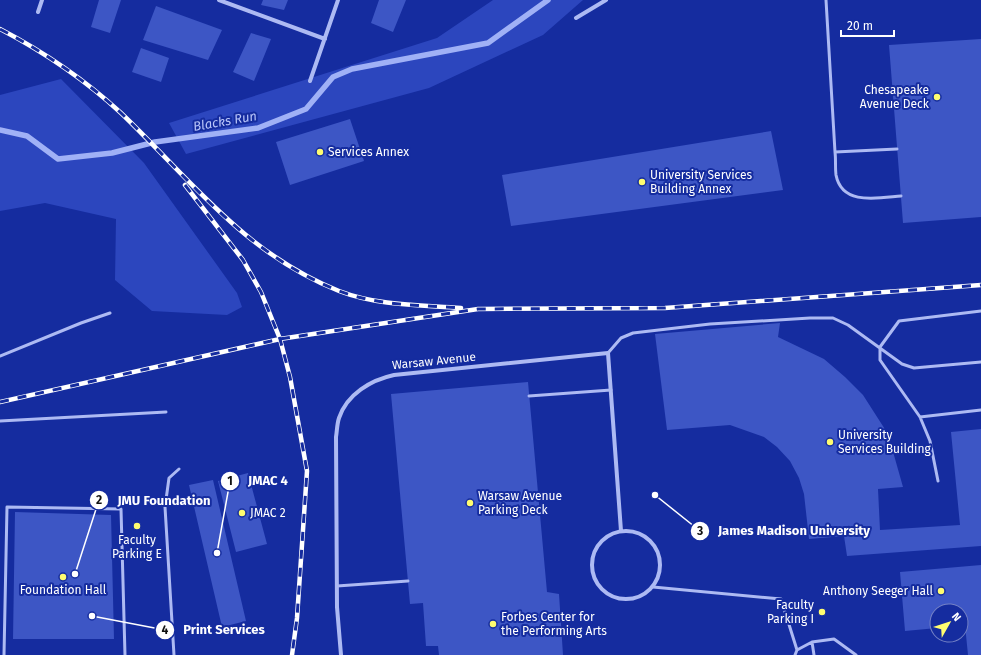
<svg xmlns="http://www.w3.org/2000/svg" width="981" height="655" viewBox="0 0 981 655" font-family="'Fira Sans',sans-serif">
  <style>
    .green { fill: #2c46be }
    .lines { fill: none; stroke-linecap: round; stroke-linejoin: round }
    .stream { stroke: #a0b1f6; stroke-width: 5.5 }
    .building { fill: #3d56c5 }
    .lane { stroke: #adbaf3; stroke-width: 3 }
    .street { stroke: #adbaf3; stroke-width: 4 }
    .rail-casing { stroke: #fff; stroke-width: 4.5 }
    .rail { stroke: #152c9f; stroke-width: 3; stroke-dasharray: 9; stroke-linecap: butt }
    .poi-dot { fill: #fffc70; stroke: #152c9f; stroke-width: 1.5 }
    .labels { text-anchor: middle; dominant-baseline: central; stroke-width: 4; stroke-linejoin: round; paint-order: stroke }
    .poi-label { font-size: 12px; fill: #fff; stroke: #152c9f; text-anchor: start }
    .street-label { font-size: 12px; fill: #fff; stroke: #152c9f }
    .water-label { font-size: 13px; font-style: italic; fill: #bac6fa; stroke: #152c9f }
    .leader { fill: none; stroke: #fff; stroke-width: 1.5 }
    .callout-dot { fill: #fff; stroke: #152c9f; stroke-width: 1.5 }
    .mark-label { font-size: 12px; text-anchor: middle; font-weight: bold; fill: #111 }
    .callout-label { font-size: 13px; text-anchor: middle; font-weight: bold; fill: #fff; stroke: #152c9f; stroke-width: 4; stroke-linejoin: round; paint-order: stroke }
  </style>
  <rect width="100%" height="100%" fill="#152c9f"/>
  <path class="green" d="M493,0H583L543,35L429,88L186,154L169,123L437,38Z
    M61,79L144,163L237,293L242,307L227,315L152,311L115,280L116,219L45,203L0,211V95Z"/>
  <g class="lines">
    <path class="stream" d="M0,130L27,136L58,159L112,153L155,142L258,128L306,109L333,77L352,69L488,43L548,0"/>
  </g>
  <path class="building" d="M99,0H121L110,33L91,27Z
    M263,0H288L284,10L261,5Z
    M379,0H406L393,32L371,23Z
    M156,6L222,30L208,60L143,40Z
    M251,33L271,39L254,81L233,72Z
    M981,39V217L903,223L889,45Z
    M141,48L169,58L161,82L132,72Z
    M350,119L364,161L290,185L276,142Z
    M771,131L783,190L511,226L502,175Z
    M780,323L778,337L824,359L845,377L863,395L888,434L903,487L878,489L880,530L960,525L951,432L981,429V546L847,556L844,536L809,539L804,494L799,478L790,461L777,447L764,437L730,425L667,430L655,334Z
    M528,382L547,592L559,594L563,655H439L438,646H426L423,603L410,604L391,394Z
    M248,473L267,544L236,552L218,481Z
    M213,480L246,621L222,627L189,485Z
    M15,512L111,515L114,639H13Z
    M981,565V655H968L965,625L961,626V611H937V628L905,631L900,572Z"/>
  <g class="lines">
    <path class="lane" d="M826,0L835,152L897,149
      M835,152C836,160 835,167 836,175C842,206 878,198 901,196
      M608,353L621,338L633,333L710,324L810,318H833L848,325L902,364L914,368L981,362
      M0,356L81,323L110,313
      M529,396L611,390
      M920,417L981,410
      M0,421L166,412
      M938,481L930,441L920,417L880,360V347L899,321L981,311
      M337,586L408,581
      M653,587L781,599L797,650
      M812,642L814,655
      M4,655L7,507L121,509L125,655
      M174,655L165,507L169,478L179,469
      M795,655L797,650L812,642L834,639L856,655"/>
    <path class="street" d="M219,0L325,39
      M38,12L42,0
      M576,18L606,0
      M310,81L338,0
      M592 565a34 34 0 1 1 68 0a34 34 0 1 1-68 0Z
      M341,655L337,607L336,437C337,431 337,424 339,418C347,394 371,380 394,375L608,353L621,531"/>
    <g class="rail-casing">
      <path id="rail" d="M0,29C44,52 84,79 121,113C192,181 244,253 339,291C378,306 421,305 461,308
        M185,185L243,260L261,292L280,339L290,377L307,471L297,618L292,655
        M0,402L280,339L478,309L665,308L981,285"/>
    </g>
    <use href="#rail" class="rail"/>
  </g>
  <g class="poi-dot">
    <circle cx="937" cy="97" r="4"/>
    <circle cx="320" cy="152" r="4"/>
    <circle cx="642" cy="182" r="4"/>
    <circle cx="830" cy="442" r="4"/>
    <circle cx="470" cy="503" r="4"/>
    <circle cx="242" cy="513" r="4"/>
    <circle cx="137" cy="526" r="4"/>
    <circle cx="63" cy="577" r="4"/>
    <circle cx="941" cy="591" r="4"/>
    <circle cx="822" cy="612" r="4"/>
    <circle cx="493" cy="624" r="4"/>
  </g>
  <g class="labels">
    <g class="poi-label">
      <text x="929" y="90" text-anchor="end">Chesapeake<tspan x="929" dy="14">Avenue Deck</tspan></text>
      <text x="328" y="152">Services Annex</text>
      <text x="650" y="175">University Services<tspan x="650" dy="14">Building Annex</tspan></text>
      <text x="838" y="435">University<tspan x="838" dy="14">Services Building</tspan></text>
      <text x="478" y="496">Warsaw Avenue<tspan x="478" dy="14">Parking Deck</tspan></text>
      <text x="250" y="513">JMAC 2</text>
      <text x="137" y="540" text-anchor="middle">Faculty<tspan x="137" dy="14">Parking E</tspan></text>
      <text x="63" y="590" text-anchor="middle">Foundation Hall</text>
      <text x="933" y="591" text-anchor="end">Anthony Seeger Hall</text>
      <text x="814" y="605" text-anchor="end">Faculty<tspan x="814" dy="14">Parking I</tspan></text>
      <text x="501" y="617">Forbes Center for<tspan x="501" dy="14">the Performing Arts</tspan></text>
    </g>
    <g class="street-label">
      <text transform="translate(434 361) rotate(-6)">Warsaw Avenue</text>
    </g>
    <g class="water-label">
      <text transform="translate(225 121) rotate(-10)">Blacks Run</text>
    </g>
  </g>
  <path class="leader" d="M217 553L230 481M75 574L99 500M655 495L700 531M92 616L165 630"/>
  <g class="callout-dot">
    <circle cx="217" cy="553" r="4"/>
    <circle cx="75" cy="574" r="4"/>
    <circle cx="655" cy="495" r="4"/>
    <circle cx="92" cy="616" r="4"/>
    <circle cx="230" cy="481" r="10"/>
    <circle cx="99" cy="500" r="10"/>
    <circle cx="700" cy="531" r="10"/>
    <circle cx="165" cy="630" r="10"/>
  </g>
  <g class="mark-label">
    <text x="230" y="485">1</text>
    <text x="99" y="504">2</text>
    <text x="700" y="535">3</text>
    <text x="165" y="634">4</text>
  </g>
  <g class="callout-label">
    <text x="268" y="485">JMAC 4</text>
    <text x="164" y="505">JMU Foundation</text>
    <text x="794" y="535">James Madison University</text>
    <text x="224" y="634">Print Services</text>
  </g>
  <g transform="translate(949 623) rotate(51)"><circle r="19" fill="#152c9f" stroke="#7380c5"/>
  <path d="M0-3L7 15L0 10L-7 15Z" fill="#fffc70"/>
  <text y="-6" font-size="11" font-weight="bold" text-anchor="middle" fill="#ffffff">N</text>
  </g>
  <path d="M841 30v6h53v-6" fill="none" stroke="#ffffff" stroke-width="2"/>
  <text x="847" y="30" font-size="12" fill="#ffffff" stroke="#152c9f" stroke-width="3" paint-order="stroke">20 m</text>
</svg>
